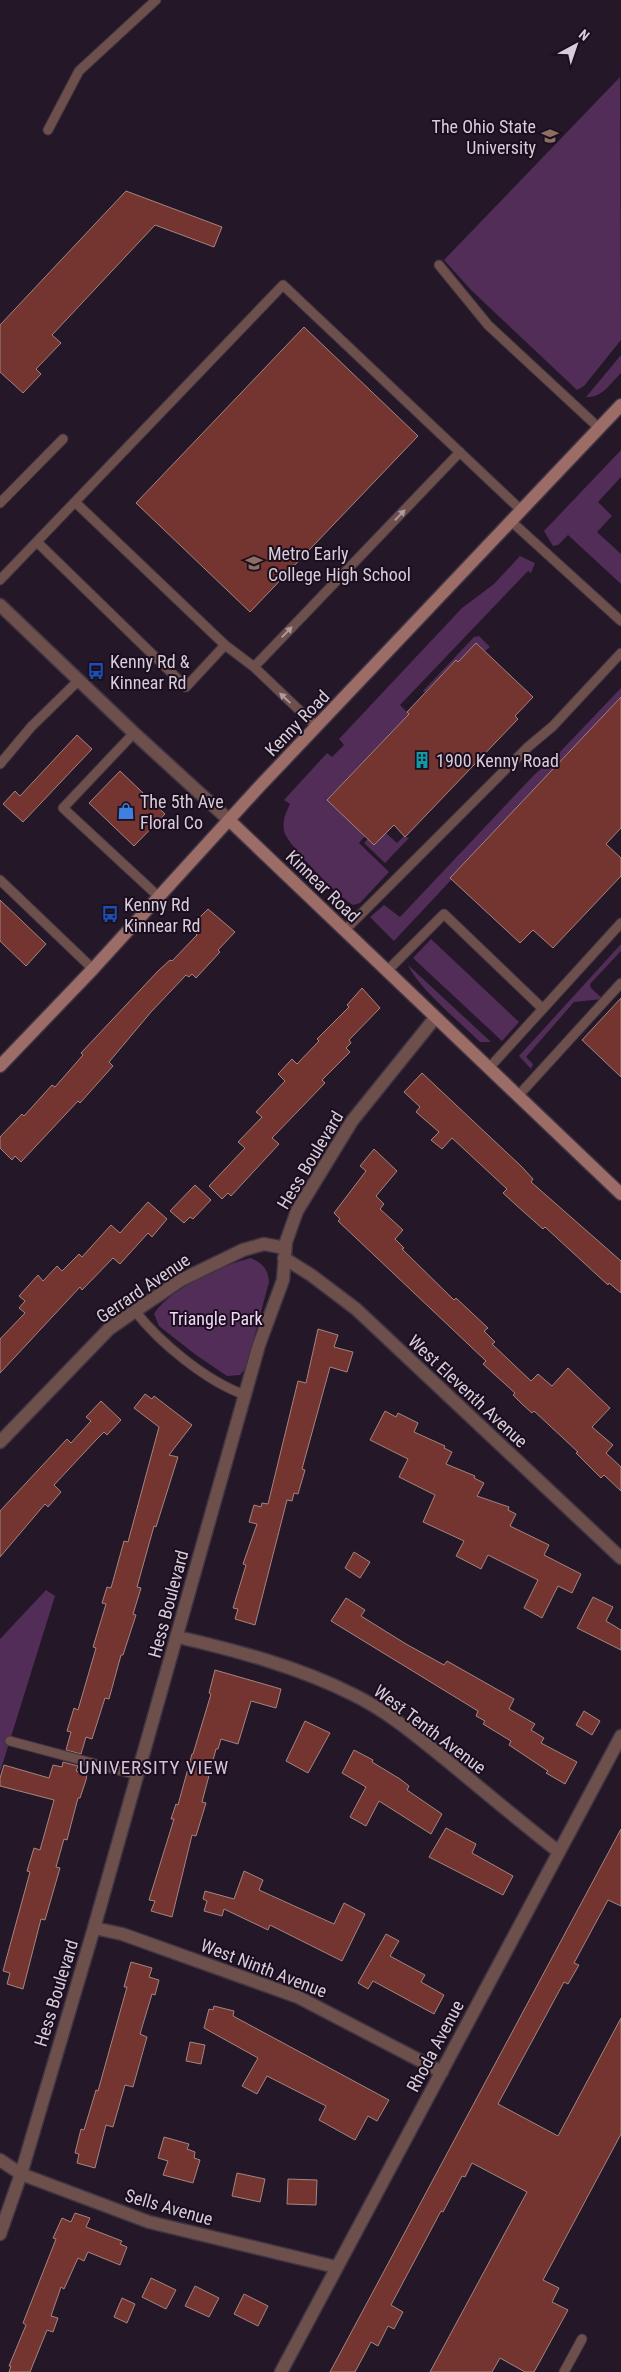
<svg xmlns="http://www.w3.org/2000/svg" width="621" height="2372" viewBox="0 0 621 2372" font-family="'Roboto Condensed',sans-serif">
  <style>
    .green { fill: #512d58 }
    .building { fill: #743530; stroke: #a28581 }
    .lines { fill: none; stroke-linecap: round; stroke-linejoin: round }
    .lane-casing { stroke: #413443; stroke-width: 11 }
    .street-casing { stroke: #413443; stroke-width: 15 }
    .secondary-casing { stroke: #413443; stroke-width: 15 }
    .lane { stroke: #6d504b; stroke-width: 9 }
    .street { stroke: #6d504b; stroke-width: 12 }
    .secondary { stroke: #9c6d66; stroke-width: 12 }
    .oneway { fill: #ad9ba0 }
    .labels { text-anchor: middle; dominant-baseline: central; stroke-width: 4; stroke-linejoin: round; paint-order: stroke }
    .poi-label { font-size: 18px; fill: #d7cdd9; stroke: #1b0e1e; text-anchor: start }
    .street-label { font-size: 18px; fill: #d7cdd9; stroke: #1b0e1e }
    .park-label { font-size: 18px; fill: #f1d8f6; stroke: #1b0e1e }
    .neighbourhood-label { font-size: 19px; letter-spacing: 1px; fill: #d5c3d9; stroke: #1b0e1e }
  </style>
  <rect width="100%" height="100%" fill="#241727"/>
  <path class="green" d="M620,77L621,340L584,386L577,390L471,290L444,260Z
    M621,355V373C611,383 602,398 586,397Z
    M621,450V477L598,502L612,516L597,532L621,554V584L568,535L558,545L553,546L544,531Z
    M520,556L535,563L531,573L528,571L400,705L409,714L327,800L365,836L359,843L389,872L360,903L353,905C339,897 287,845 284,831C282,821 286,812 290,804L284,800L327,753L332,757L344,745L339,739L462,608L494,584Z
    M479,636L490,647L485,651L476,643L458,662L455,661L425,692L423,691L474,637Z
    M621,688V697L451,878L452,879L394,941L370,917L384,905L400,917L534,775L558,754Z
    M386,833L397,843L404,836L409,838L385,863L364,843L368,839L374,845Z
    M431,939L519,1022L502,1041L413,958Z
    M621,944V951L590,984L591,988L603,999L574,1002L526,1057L533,1064L531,1069L519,1056Z
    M408,965L491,1042H480C460,1022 419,989 408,965Z
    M251,1258C263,1264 268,1269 269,1282L246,1368L240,1375L227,1376L196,1355L159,1326L154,1314C168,1290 224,1264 251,1258Z
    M46,1590L55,1596L0,1772V1639Z"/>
  <path class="building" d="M126,191L222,227L214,247L155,225L52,335L61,343L36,369L41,374L23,393L0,372V325Z
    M304,327L418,436L250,612L136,503Z
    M476,643L533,697L515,716L518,719L405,837L394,825L374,845L327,800L409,714L407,712L456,660L458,662Z
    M621,697V828L606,844L621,858V876L553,948L533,930L520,943L450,878Z
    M77,735L92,749L23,822L3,804L15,791L20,796Z
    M120,771L165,814L134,846L89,803Z
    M0,900L46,944L26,966L0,941Z
    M208,909L235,932L218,950L220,952L196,978L192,974L189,977L186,975L151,1012L109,1062L113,1066L80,1103L78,1101L21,1162L15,1156L12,1160L0,1148V1137L22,1114L24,1116L52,1085L55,1087L83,1055L81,1053L158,971L170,960L172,961L197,935L192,930L199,923L196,921Z
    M362,988L380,1008L349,1040L351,1043L346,1048L350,1052L322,1080L325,1083L272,1138L279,1144L231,1196L228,1193L222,1199L209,1186L245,1148L238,1142L262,1117L256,1112L285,1081L278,1074L292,1059L297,1064L319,1041L317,1039L349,1007L347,1005Z
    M621,998V1077L582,1040Z
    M422,1073L522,1167L533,1179L531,1182L621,1261V1293L609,1283L608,1285L545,1227L543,1229L516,1205L503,1193L507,1189L452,1138L442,1149L431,1140L439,1132L416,1112L420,1107L404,1092Z
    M374,1149L397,1171L376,1196L384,1204L380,1209L403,1230L395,1239L404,1248L402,1249L454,1300L456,1298L488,1328L484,1331L495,1342L492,1344L531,1381L538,1374L552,1386L568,1368L610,1408L592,1427L613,1445L606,1453L621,1467V1491L604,1475L601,1478L576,1453L578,1452L534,1411L532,1413L522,1404L513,1395L515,1393L483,1364L486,1361L338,1221L340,1219L334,1213L366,1171L360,1166Z
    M195,1185L211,1200L193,1219L190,1217L184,1223L170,1211Z
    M148,1202L167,1219L152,1237L148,1233L120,1264L113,1258L82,1290L80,1287L0,1373V1339L25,1313L19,1308L25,1301L19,1296L38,1275L43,1281L57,1266L62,1271L79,1254L82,1257L111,1225L120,1233Z
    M318,1329L338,1335L334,1347L353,1352L347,1372L330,1367L302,1469L305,1470L298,1494L294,1493L292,1501L287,1500L255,1625L235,1619L238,1609L233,1608L246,1565L243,1564L257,1524L249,1522L254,1505L261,1507L262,1503L268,1504L298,1381L306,1383Z
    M145,1394L152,1399L154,1396L192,1425L169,1455L178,1457L156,1527L154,1526L137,1587L141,1588L133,1614L136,1615L123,1655H121L109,1699L105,1698L92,1739L86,1737L81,1754L66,1750L71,1732L67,1731L74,1708L78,1710L96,1648L93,1647L106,1604L102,1603L107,1587L111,1588L124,1541L128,1542L159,1427L134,1408Z
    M101,1401L121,1420L107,1435L104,1432L96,1440L54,1485L61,1492L48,1507L45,1504L0,1557V1511L67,1439L71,1443L91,1421L86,1417Z
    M385,1411L396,1417L398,1413L418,1423L414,1432L445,1446L444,1448L452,1452L446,1464L475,1476L474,1478L484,1483L477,1496L509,1507L508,1510L516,1514L510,1526L549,1545L544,1555L581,1574L572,1593L558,1586L542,1618L524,1608L538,1580L488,1555L481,1569L456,1556L464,1541L423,1522L435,1495L399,1477L408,1459L370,1440Z
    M354,1552L370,1562L360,1578L345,1568Z
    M593,1597L613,1607L606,1621L621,1630V1650L577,1628Z
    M346,1598L365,1610L361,1616L406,1644L444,1665L447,1661L514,1699L509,1709L535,1724L531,1730L544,1738L541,1743L577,1762L565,1784L546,1773L548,1771L509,1745L511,1741L483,1724L485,1721L476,1716L478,1711L331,1621Z
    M215,1670L281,1689L276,1708L251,1701L238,1744L221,1739L218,1749H216L202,1802L206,1803L196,1836L192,1835L172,1917L151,1911L155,1901L149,1900L174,1819H171L176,1804L178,1805L192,1754H193L211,1694L209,1693Z
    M584,1711L600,1721L592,1735L576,1725Z
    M305,1721L330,1733L308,1773L286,1761Z
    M354,1750L373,1760L372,1762L400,1779L409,1786L407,1790L442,1814L431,1834L379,1801L366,1826L350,1817L366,1787L342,1773Z
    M63,1762L78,1766L76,1771L87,1774L86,1780L80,1798H78L67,1840L64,1839L56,1867L60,1868L45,1920L41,1919L23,1989L7,1984L10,1973L3,1971L30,1872L27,1871L34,1848L40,1850L54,1800L0,1786V1778L4,1765L49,1778L53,1765L62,1767Z
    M446,1828L476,1844L472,1853L513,1876L503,1895L429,1857Z
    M621,1829V1906L608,1900L574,1963L579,1965L568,1984L564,1982L498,2104L558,2136L621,2018V2134L543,2280L559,2288L552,2302L568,2310L534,2372H525L500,2358L492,2372H430L527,2192L472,2163L465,2177L462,2176L443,2212L441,2211L391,2305L403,2312L394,2329L388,2326L378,2346L371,2342L355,2372H330Z
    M244,1871L263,1880L259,1890L334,1924L344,1903L365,1914L342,1961L270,1925L268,1930L224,1909L222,1916L204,1911L207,1901L203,1899L205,1891L234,1899Z
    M386,1934L399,1941L390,1956L425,1975L421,1982L444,1995L434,2014L373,1981L368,1989L358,1983Z
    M131,1962L152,1968L149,1977L159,1980L155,1995L152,1994L140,2034L147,2037L133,2087L125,2085L113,2127L106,2125L95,2168L77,2163L79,2154L75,2153L81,2129L84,2130L96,2090L98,2091L127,1987H124Z
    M214,2006L234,2011L233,2016L389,2100L377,2121L368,2116L355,2140L319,2120L326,2106L267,2076L257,2094L242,2086L258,2058L204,2028L209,2009L213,2010Z
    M190,2042L205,2045L201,2064L186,2061Z
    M164,2137L189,2144L187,2149L195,2152L194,2158L200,2160L193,2183L163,2175L168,2161L158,2158Z
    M237,2173L265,2179L260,2202L232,2196Z
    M288,2179L317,2180L316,2205L287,2204Z
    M75,2213L90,2218L86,2227L122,2241L120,2244L127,2247L120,2265L88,2252L84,2261L78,2258L64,2289L61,2287L51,2316L58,2318L53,2332L47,2330L30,2372H9L11,2366H9L26,2325L23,2323L56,2239L53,2238L62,2218L71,2222Z
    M151,2278L176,2290L166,2309L142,2297Z
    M195,2286L219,2298L209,2317L185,2306Z
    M244,2294L268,2306L258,2326L234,2314Z
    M122,2298L135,2304L127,2323L114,2317Z"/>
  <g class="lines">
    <g class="lane-casing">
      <path id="lane" d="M48,130L79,71L156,0
        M439,265L488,325L599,428
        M75,502L225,645L254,667L317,727
        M0,503L63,439
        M512,522L621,621
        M37,542L186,687L225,645
        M0,580L283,285L522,511
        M254,667L460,452
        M134,733L63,808L159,897
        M0,764L31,727L79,680
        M0,880L93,969
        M344,931L528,747L553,726L621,653
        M386,972L444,914L543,1009
        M489,1068L621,923
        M518,1096L621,983
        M135,1311C160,1343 206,1381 245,1395
        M10,1741L137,1775
        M564,2372L582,2339"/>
    </g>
    <g class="street-casing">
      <path id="street" d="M0,605L134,733L229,820
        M284,1258L311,1275L356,1309L621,1558
        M0,1442L109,1329L135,1311L181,1280L243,1250L264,1244L285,1248
        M178,1637C238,1651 299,1667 354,1695C389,1712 420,1739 450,1763C486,1793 522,1823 559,1852
        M94,1928L122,1934L298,1997L442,2072
        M0,2160L21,2174L149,2222L336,2267
        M0,2234L21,2174L94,1928L259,1345L283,1280L286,1242L297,1211L352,1121L435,1018
        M281,2372L621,1736"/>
    </g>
    <g class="secondary-casing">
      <path id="secondary" d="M229,820L621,1194
        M0,1066L93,969L258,788L621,405"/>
    </g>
    <use href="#lane" class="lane"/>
    <use href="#street" class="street"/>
    <use href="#secondary" class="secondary"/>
  </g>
  <defs><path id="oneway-solid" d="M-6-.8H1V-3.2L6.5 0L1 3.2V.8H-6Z" transform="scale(1.25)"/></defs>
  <g class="oneway">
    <use href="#oneway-solid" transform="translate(400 515) rotate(-46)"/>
    <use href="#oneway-solid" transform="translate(287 632) rotate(-46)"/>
    <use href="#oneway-solid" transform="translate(285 698) rotate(-137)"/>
  </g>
  <defs>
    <g id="university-bare" transform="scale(1.35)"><path d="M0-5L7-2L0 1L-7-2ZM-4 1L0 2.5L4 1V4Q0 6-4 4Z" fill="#8d6e63" stroke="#1b0e1e" stroke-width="2.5" paint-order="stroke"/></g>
    <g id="school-bare" transform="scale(1.35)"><path d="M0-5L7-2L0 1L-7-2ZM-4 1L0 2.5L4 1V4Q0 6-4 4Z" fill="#8d6e63" stroke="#1b0e1e" stroke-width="2.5" paint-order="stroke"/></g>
    <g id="bus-bare" transform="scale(1.35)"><path d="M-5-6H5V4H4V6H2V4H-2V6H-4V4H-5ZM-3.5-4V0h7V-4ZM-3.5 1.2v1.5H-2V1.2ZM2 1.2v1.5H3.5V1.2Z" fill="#1a4fb4" stroke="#1b0e1e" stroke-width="2.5" paint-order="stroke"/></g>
    <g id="building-bare" transform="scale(1.35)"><path d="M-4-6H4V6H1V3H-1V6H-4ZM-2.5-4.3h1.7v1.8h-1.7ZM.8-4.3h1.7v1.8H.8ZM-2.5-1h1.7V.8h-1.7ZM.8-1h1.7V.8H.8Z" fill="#0f9aa8" stroke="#1b0e1e" stroke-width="2.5" paint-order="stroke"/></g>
    <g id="shop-bare" transform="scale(1.35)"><path d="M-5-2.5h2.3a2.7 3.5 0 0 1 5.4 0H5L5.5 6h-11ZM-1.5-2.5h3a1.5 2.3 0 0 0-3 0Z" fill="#3f7fe0" stroke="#1b0e1e" stroke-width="2.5" paint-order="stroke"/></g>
  </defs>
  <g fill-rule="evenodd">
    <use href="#university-bare" x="550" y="136"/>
    <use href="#school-bare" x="254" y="563"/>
    <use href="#bus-bare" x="96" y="671"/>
    <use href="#building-bare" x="422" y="760"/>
    <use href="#shop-bare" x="126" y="811"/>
    <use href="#bus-bare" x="110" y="914"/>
  </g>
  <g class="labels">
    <g class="poi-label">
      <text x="536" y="126" text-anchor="end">The Ohio State<tspan x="536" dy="21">University</tspan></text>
      <text x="268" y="553">Metro Early<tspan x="268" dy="21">College High School</tspan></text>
      <text x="110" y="661">Kenny Rd &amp;<tspan x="110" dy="21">Kinnear Rd</tspan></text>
      <text x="436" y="760">1900 Kenny Road</text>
      <text x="140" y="801">The 5th Ave<tspan x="140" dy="21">Floral Co</tspan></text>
      <text x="124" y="904">Kenny Rd<tspan x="124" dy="21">Kinnear Rd</tspan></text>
    </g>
    <g class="street-label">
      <text transform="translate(297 723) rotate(-46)">Kenny Road</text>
      <text transform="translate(323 886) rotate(44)">Kinnear Road</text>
      <text transform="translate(310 1160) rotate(-59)">Hess Boulevard</text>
      <text transform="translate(143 1288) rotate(-34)">Gerrard Avenue</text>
      <text transform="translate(468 1391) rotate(43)">West Eleventh Avenue</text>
      <text transform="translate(168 1604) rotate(-75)">Hess Boulevard</text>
      <text transform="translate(430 1729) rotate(37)">West Tenth Avenue</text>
      <text transform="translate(264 1968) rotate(21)">West Ninth Avenue</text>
      <text transform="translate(56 1993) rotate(-73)">Hess Boulevard</text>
      <text transform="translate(435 2046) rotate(-62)">Rhoda Avenue</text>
      <text transform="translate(169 2207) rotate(16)">Sells Avenue</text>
    </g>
    <g class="park-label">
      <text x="216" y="1318">Triangle Park</text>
    </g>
    <g class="neighbourhood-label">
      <text x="154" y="1767">UNIVERSITY VIEW</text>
    </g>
  </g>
  <g transform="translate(576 45) rotate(40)" stroke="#1b0e1e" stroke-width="4" paint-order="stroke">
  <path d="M0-4L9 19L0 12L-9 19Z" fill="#d7cdd9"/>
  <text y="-8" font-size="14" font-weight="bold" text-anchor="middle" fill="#d7cdd9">N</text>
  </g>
</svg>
